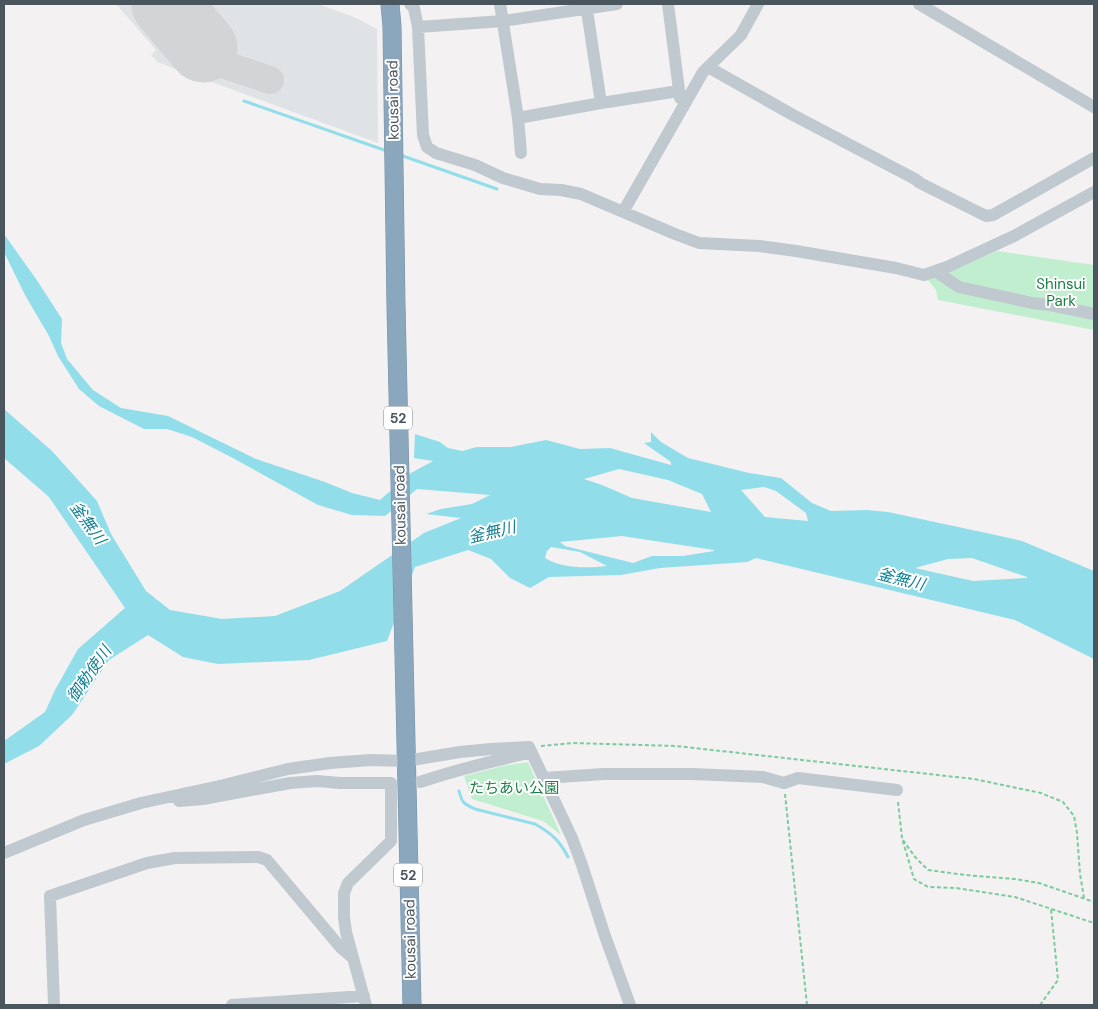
<svg xmlns="http://www.w3.org/2000/svg" width="1098" height="1009" viewBox="0 0 1098 1009" font-family="'DM Sans','Noto Sans JP',sans-serif">
  <style>
    .airport { fill: #e0e3e5 }
    .green { fill: #c2eed0 }
    .water { fill: #91deea; fill-rule: evenodd }
    .lines { fill: none; stroke-linecap: round; stroke-linejoin: round }
    .stream { stroke: #91deea; stroke-width: 3 }
    .taxiway { stroke: #d3d4d6; stroke-width: 28 }
    .runway { stroke: #d3d4d6; stroke-width: 69 }
    .highway-casing { stroke: #7692a9; stroke-width: 19 }
    .path { stroke: #7bcb9d; stroke-width: 2; stroke-dasharray: 4 2.5; stroke-linecap: butt }
    .minor { stroke: #bfc9cf; stroke-width: 12 }
    .highway { stroke: #8ba7bd; stroke-width: 18 }
    .labels { text-anchor: middle; dominant-baseline: central; stroke-width: 4; stroke-linejoin: round; paint-order: stroke }
    .shield { fill: #fff; stroke: #80898e; stroke-width: 1 }
    .shield-label { font-size: 14px; font-weight: bold; fill: #49565e }
    .street-label { font-size: 15px; fill: #49565e; stroke: #fff }
    .park-label { font-size: 15px; fill: #1b7e45; stroke: #fff }
    .water-label { font-size: 16px; font-style: italic; fill: #118192; stroke: #fff }
  </style>
  <rect width="100%" height="100%" fill="#f3f1f1"/>
  <path class="airport" d="M119,4H318L354,17L377,29L378,143L157,62L151,55L156,50L117,5Z"/>
  <path class="green" d="M997,251L1094,265V330L938,300L936,290L924,275H942Z
    M528,762L561,835L543,821L472,799L464,776L503,766Z"/>
  <path class="water" d="M4,234L36,279L62,319L61,343L67,359L93,390L121,408L168,416L256,459L325,482L352,493L380,500L411,473L433,461L414,458L415,434L440,442L448,448L462,451L477,447H511L546,440L580,449L610,448L671,465V462L644,443L651,442V432L661,442L688,458L749,473L781,478L812,503L831,511L867,510L888,512L991,534L1022,541L1094,571V659L1015,620L756,558L747,562L660,568L621,575L549,577L530,588L510,578L491,559L468,550L415,567L387,641L309,660L218,664L183,657L148,635L109,660L72,715L39,746L4,764V741L45,712L55,690L78,649L125,608L49,497L4,458V409L52,451L97,501L111,534L146,591L170,610L222,619L275,616L340,591L424,533L461,518L426,514L441,509L472,504L490,495L417,489L385,516L352,515L318,505L231,457L192,437L167,429H144L99,406L79,389L58,356L49,336L25,295L4,252ZM619,469L668,480L702,494L711,512L632,498L602,485L584,479ZM764,487L776,491L806,513L808,521L765,517L741,490ZM622,536L714,550V551L683,556H652L633,563L565,546L560,542ZM551,547L580,552L607,566C586,568 563,569 545,558L547,551ZM972,558L1027,577V578L973,581L915,568L948,559Z"/>
  <g class="lines">
    <path class="stream" d="M244,101L387,151
      M400,155L497,189
      M459,791C462,803 464,804 475,809L535,824C551,833 560,841 568,857"/>
    <path class="taxiway" d="M203,48L216,62L270,80"/>
    <path class="runway" d="M166,4L203,48"/>
    <g class="highway-casing">
      <path id="highway" d="M390,4L392,27L396,306L412,1005"/>
    </g>
    <path class="path" d="M541,746L573,743L676,746L974,779L1041,793L1063,802L1074,816L1077,833L1080,874L1084,898
      M785,794L807,1005
      M898,802L902,838L914,879L928,887L956,888L1015,897L1094,923
      M903,840L915,857L928,870L965,875L1015,879L1039,883L1094,902
      M1040,1005L1058,980L1051,909"/>
    <path class="minor" d="M410,4L414,8L418,27L423,135L427,147L436,153L475,165L503,178L540,189L561,190L581,194L675,234L699,243L759,246L796,251L896,268L924,275L947,267L1014,236L1094,192
      M500,4L518,118L521,153
      M586,4L601,103
      M668,4L680,98
      M919,4L1094,107
      M418,27L503,21L617,4
      M708,67L793,115L915,179L920,183L986,216L993,215L1094,158
      M518,118L601,103L679,91
      M623,212L703,72L741,35L758,4
      M935,271L959,287L1032,303L1050,305L1094,314
      M544,778L604,774H693L763,777L784,783L798,778L897,790
      M420,782C456,770 492,761 529,753
      M179,801L203,799L290,783L317,781L340,783H391V841L348,883L344,893V917L346,932L366,1005
      M4,853L84,820L141,803L224,785L288,769L330,763L371,760L406,761L460,752L491,749L529,747L572,838L582,865L605,936L630,1005
      M54,1005L50,896L147,863L175,858L258,857L267,860L341,948L353,958
      M232,1005L364,996"/>
    <use href="#highway" class="highway"/>
  </g>
  <g class="labels">
    <g class="shield">
      <rect x="384" y="406.5" width="28" height="23" rx="4"/>
      <rect x="394" y="863.5" width="28" height="23" rx="4"/>
    </g>
    <g class="shield-label">
      <text x="398" y="418">52</text>
      <text x="408" y="875">52</text>
    </g>
    <g class="street-label">
      <text transform="translate(393 100) rotate(-91)">kousai road</text>
      <text transform="translate(400 505) rotate(-91)">kousai road</text>
      <text transform="translate(410 939) rotate(-91)">kousai road</text>
    </g>
    <g class="park-label">
      <text x="1061" y="284">Shinsui<tspan x="1061" dy="17">Park</tspan></text>
      <text x="514" y="788">たちあい公園</text>
    </g>
    <g class="water-label">
      <text transform="translate(88 523) rotate(54)">釜無川</text>
      <text transform="translate(492 532) rotate(-13)">釜無川</text>
      <text transform="translate(901 579) rotate(14)">釜無川</text>
      <text transform="translate(89 674) rotate(-55)">御勅使川</text>
    </g>
  </g>
  <rect width="1098" height="1009" fill="none" stroke="#49565e" stroke-width="10"/>
</svg>
